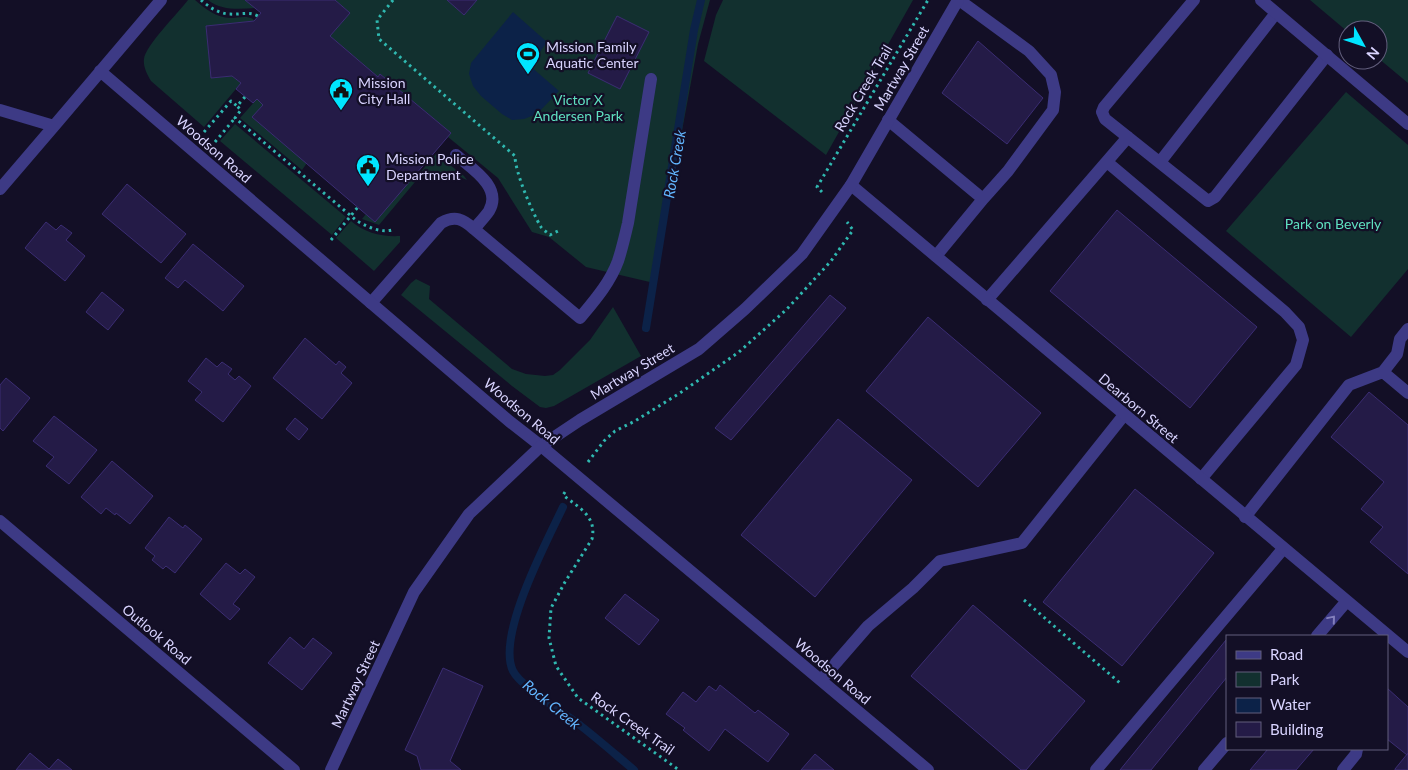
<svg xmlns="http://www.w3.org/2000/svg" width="1408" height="770" viewBox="0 0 1408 770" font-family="Lato,sans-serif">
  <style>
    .green { fill: #12302f }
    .water { fill: #0c2248 }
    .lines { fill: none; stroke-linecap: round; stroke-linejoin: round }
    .stream { stroke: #0c2248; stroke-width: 8 }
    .building { fill: #241b47; stroke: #3b2d73 }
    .path { stroke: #2fb8b0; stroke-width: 3; stroke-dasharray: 2.5 4; stroke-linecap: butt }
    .service { stroke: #3d3a85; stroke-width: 12 }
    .minor { stroke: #3d3a85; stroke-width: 12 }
    .tertiary { stroke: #3d3a85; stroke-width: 12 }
    .oneway { stroke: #837fbc }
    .labels { text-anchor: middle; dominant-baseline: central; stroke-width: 4.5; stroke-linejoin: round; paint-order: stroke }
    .poi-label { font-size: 14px; fill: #d9d4ff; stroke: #130f26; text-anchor: start }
    .street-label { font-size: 14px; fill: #d9d4ff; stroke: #130f26 }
    .park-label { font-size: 14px; fill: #5fe0c0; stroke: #130f26 }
    .water-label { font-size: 15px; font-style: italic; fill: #62b6ff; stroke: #130f26 }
  </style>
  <rect width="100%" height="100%" fill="#130f26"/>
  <path class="green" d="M188,0H195C204,8 217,18 230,18C238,18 246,15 253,19L254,21L206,26L211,78L232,76L241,83L204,127L151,81C147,74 143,67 144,59C145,46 179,12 188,0Z
    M208,0H245L256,8C239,9 222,11 208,0Z
    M335,0H710L698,44L654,283L586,267L549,237L532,232L498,178L448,137L451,133L380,74L378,77L330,36L350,13Z
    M723,0H913L826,155L704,61L716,15Z
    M1310,0H1408V83L1378,58V30H1348V32Z
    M1346,92L1408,145V269L1351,337L1226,231Z
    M257,99L263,105L253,118L307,163L302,170L240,118Z
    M235,124L346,217L332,235L220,141Z
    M436,154L464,176L467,180C452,173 438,170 421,177L418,175Z
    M411,179L415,182L379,225L362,219L366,214L375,222Z
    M351,221C365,233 382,237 400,236V242L374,271L336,238Z
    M416,279L430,286L429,299L512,369L526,374L545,376L553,375L560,370L590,340L613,307L641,356L554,406L546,408L540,407L512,386L401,295L411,283Z"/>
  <path class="water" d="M513,12L547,42L530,66L559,91L537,114L524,119L512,120L502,114L481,96L473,86L469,74L471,63Z"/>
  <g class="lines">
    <path class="stream" d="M646,328L694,30L701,0
      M563,507C547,541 496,636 513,671C521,687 566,714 581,726C599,740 616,755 634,770"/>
  </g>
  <path class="building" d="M245,0H335L350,13L330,36L378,77L380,74L451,133L375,222L252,117L263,105L257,99L253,103L236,89L241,83L232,76L211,78L206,26L254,21L261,13Z
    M447,0H477L464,15Z
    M617,16L649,32L620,89L588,73Z
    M978,41L1043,98L1007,144L942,93Z
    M127,184L186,234L161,263L102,214Z
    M1117,210L1257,327L1190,408L1050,291Z
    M46,222L56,230L61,225L72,233L66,240L85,256L65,281L25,248Z
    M193,244L244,286L223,311L185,280L178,288L165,278Z
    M102,292L124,310L108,330L86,312Z
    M830,295L846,308L731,440L715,428Z
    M928,317L1041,413L978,487L866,391Z
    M305,338L336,365L339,361L346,367L341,373L352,383L322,419L273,378Z
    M206,358L217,367L222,362L232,369L228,374L235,380L239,376L251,386L223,422L195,400L202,392L188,381Z
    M6,378L30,398L3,431L0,428V385Z
    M1369,392L1408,425V574L1370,542L1383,527L1361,509L1384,482L1331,437Z
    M54,416L97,450L69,484L46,466L54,457L33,441Z
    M295,418L308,429L299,440L286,429Z
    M838,419L912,480L815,597L741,535Z
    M112,461L153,496L130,524L116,513L115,515L106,508L101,514L81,497Z
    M1135,489L1214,553L1122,666L1043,602Z
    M169,517L183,528L185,525L202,539L175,573L166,566L163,569L152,560L155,556L145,548Z
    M226,563L240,574L245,569L255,577L233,604L240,609L230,620L200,594Z
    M625,594L659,620L639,645L605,618Z
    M973,605L1085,701L1026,770H1021L911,676Z
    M290,637L304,649L313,638L332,653L302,690L268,663Z
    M1226,640L1227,677L1151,770H1120Z
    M443,668L483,686L450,761L461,770H421L417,756L405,750Z
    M720,685L755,713L758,710L789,734L768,762L725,729L709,751L683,730L685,728L666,714L683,692L696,702L709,686L716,691Z
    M1387,688L1408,707V753L1407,755L1387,739Z
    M1268,749H1314L1296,770H1250Z
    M30,753L49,769L58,759L72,770H16Z
    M1408,753V770H1395V769Z
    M815,754L834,770H801Z"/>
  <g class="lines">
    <path class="path" d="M201,0C209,7 219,14 230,14C240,15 249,11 258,16
      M393,0L377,20L379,39L515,156C515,172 532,212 541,227C543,230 547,232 550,235L558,231
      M245,97L237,106L241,110L235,118L357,221C368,227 380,233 392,230
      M204,132L231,101L237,106
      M215,142L235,118
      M822,192L817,187L928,0
      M331,240L358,207
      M588,462L604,441L615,431L635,421L680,393L739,352L787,309L831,261L853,230L847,222
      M565,492L563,495C579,508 597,516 592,539L565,582L551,608L549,638L556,666L578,698L679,770
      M1024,600L1121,684"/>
    <path class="service" d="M959,0L1029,51L1051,75L1055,92L1053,110L1008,171L983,199
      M1194,0L1104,107L1102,112L1105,119L1208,201L1215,197L1327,55
      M888,120L983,199L936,256
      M456,155C471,168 503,187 489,211C485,217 479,223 474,229L580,318C594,301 610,283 618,261C622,249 625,236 628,223L651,79
      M1107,162L1285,312L1299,327L1303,340L1296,365L1201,479
      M1160,162L1276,13
      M987,300L1128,137
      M371,303L441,223C455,215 463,219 474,229
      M1383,372L1408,393
      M1245,517L1349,385L1383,372L1397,354L1400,339L1408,329
      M821,680L868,626L913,588L940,561L1022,543L1124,415
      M1096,770L1283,549
      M1343,770L1356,754L1357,749"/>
    <path class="minor" d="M1261,0L1408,124
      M100,71L509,421L541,446L928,770
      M0,110L54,126L0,189
      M54,126L161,0
      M851,185L1408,652
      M0,521L294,770
      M1317,636L1346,602
      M1204,770L1227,743"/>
    <path class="tertiary" d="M331,770L414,592L469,514L541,446L580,420L699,349L745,309L802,254L851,185L958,0"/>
  </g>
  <defs><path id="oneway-chevron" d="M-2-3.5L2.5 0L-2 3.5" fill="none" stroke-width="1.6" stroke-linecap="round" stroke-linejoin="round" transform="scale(1.25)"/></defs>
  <use class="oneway" href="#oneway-chevron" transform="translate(1332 619) rotate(-50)"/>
  <defs>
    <g id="stadium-pin" transform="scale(1.25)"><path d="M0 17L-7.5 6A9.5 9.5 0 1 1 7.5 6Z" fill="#00e5ff" stroke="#130f26"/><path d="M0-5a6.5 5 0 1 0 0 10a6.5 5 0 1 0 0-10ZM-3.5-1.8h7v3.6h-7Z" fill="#111"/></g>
    <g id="civic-pin" transform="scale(1.25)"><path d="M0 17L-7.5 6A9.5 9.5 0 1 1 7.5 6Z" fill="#00e5ff" stroke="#130f26"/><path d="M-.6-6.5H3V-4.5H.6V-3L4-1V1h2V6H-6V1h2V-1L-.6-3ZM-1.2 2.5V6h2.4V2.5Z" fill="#111"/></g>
  </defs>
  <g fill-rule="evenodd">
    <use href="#stadium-pin" x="528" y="54"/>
    <use href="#civic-pin" x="341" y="90"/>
    <use href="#civic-pin" x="368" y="166"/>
  </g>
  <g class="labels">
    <g class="poi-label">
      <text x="546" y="46">Mission Family<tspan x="546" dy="16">Aquatic Center</tspan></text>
      <text x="358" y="82">Mission<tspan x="358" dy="16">City Hall</tspan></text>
      <text x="386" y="158">Mission Police<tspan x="386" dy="16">Department</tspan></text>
    </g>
    <g class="street-label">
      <text transform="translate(901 68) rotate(-60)">Martway Street</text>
      <text transform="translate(863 88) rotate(-59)">Rock Creek Trail</text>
      <text transform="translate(214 149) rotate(41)">Woodson Road</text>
      <text transform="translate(632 371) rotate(-31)">Martway Street</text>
      <text transform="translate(1139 408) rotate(40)">Dearborn Street</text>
      <text transform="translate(522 411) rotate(40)">Woodson Road</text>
      <text transform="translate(157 634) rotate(40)">Outlook Road</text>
      <text transform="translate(833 671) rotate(40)">Woodson Road</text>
      <text transform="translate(355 684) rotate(-65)">Martway Street</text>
      <text transform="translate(633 723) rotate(35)">Rock Creek Trail</text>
    </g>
    <g class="park-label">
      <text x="578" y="99">Victor X<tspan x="578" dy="16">Andersen Park</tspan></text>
      <text x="1333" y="223">Park on Beverly</text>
    </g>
    <g class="water-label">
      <text transform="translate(674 164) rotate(-80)">Rock Creek</text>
      <text transform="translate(552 704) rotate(39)">Rock Creek</text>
    </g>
  </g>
  <rect x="1226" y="635" width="162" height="115" fill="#130f26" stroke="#625e7d"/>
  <rect x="1236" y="651" width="25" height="8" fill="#3d3a85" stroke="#625e7d"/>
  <text x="1270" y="660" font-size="15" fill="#d9d4ff">Road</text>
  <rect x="1236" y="672" width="25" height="15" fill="#12302f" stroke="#625e7d"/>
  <text x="1270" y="685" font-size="15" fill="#d9d4ff">Park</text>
  <rect x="1236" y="698" width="25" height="15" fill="#0c2248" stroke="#625e7d"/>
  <text x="1270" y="710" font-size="15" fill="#d9d4ff">Water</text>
  <rect x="1236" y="722" width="25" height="15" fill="#241b47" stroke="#625e7d"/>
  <text x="1270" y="735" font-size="15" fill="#d9d4ff">Building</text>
  <g transform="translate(1363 45) rotate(130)"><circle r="24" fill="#130f26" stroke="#625e7d"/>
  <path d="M0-4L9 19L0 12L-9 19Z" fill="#00e5ff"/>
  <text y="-8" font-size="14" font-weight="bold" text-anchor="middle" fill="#d9d4ff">N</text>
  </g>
</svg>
